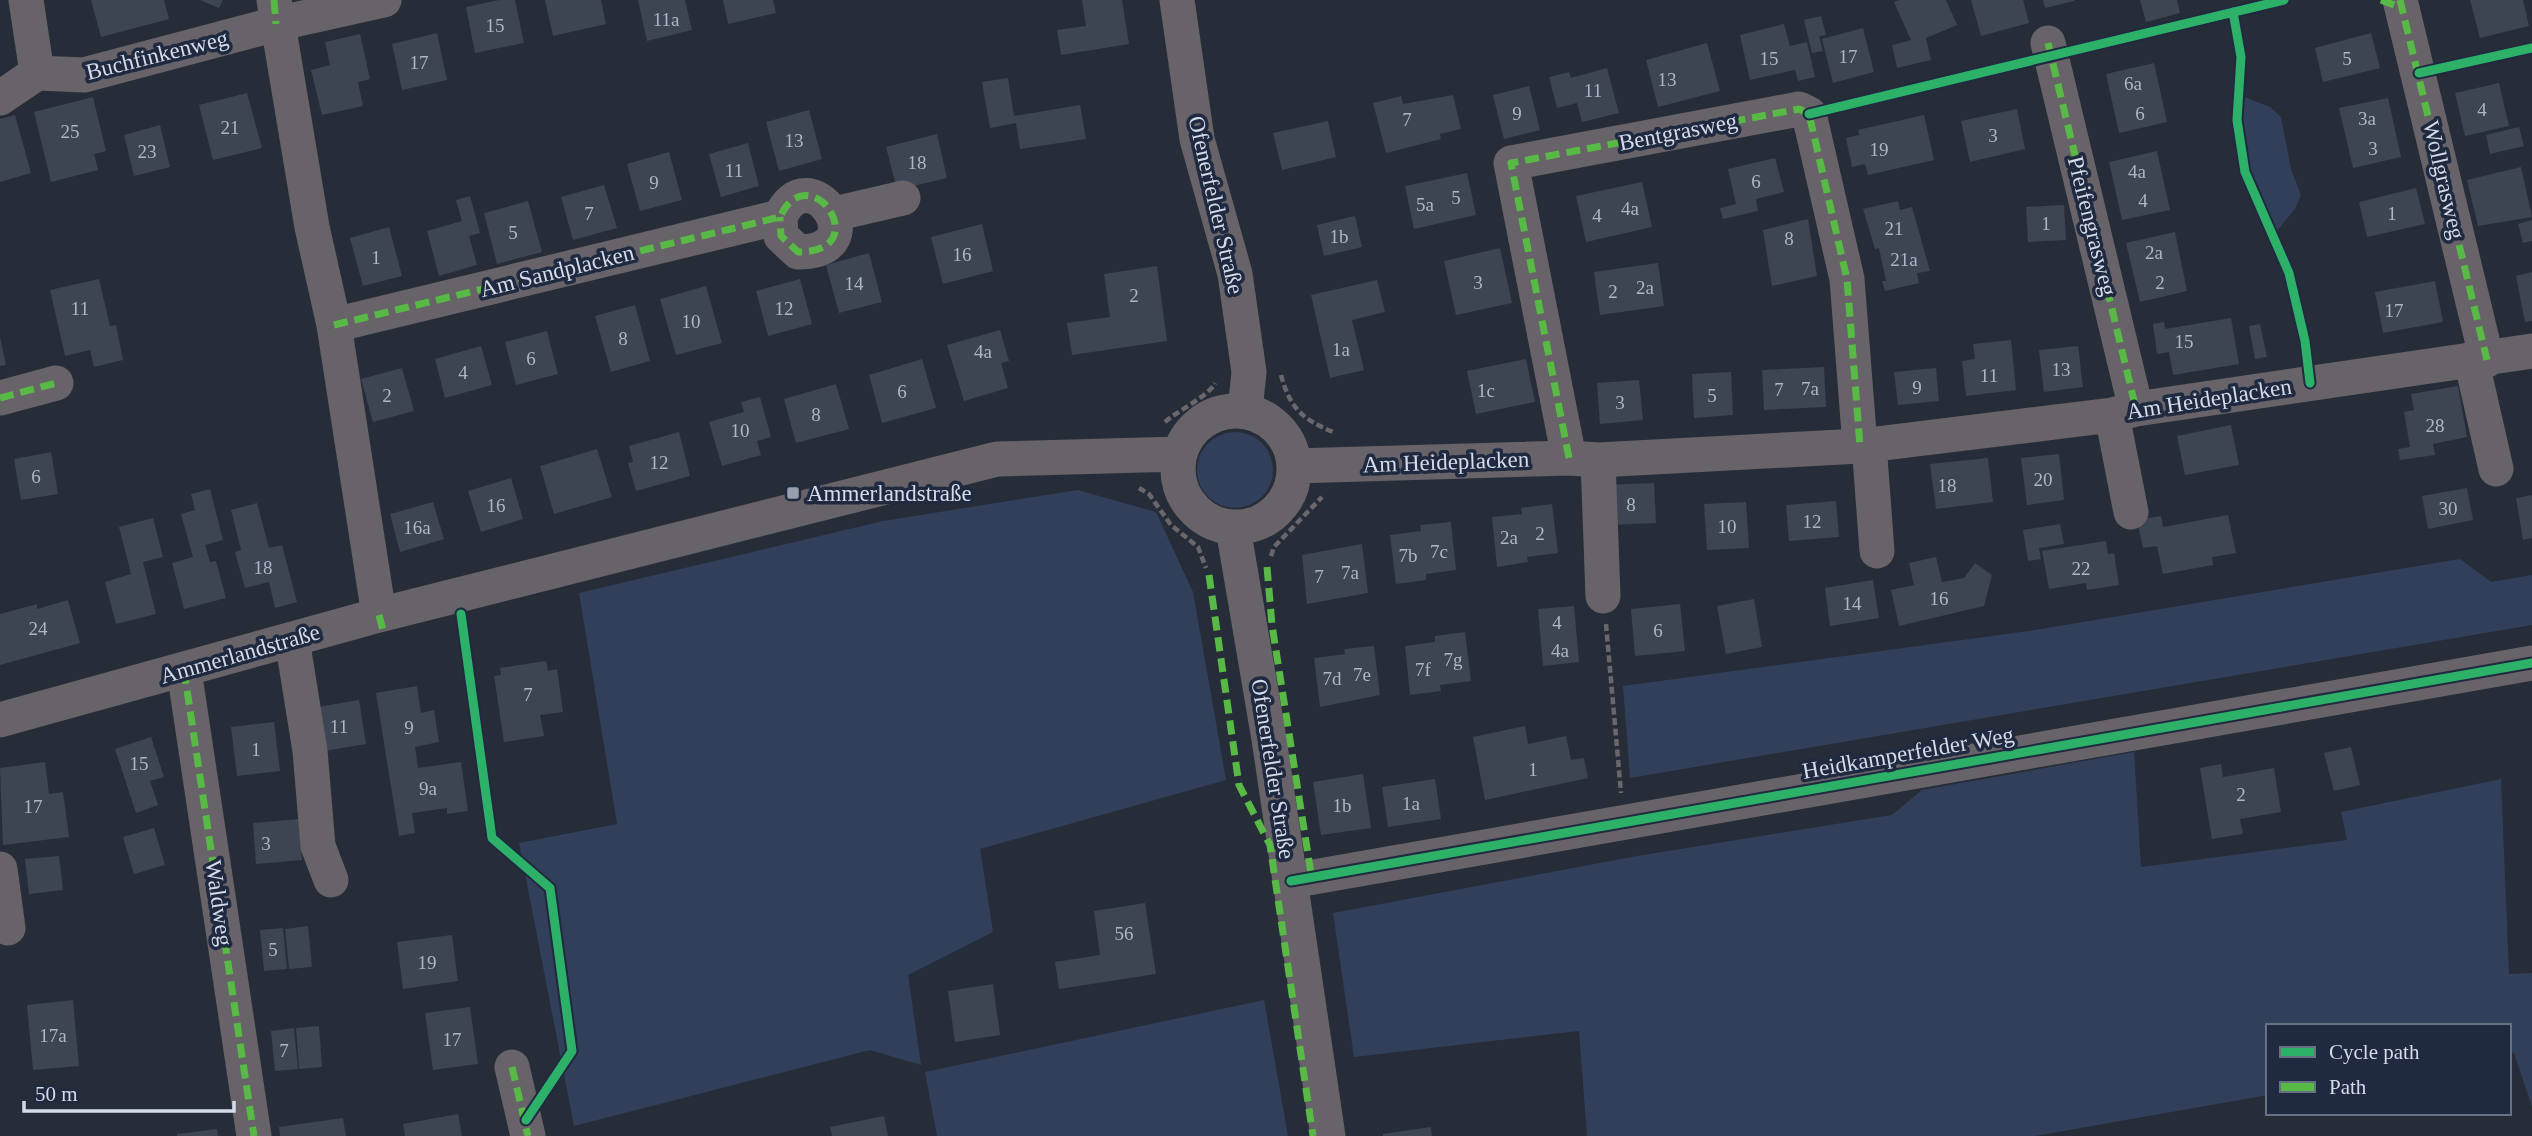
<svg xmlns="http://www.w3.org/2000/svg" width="2532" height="1136" viewBox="0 0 2532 1136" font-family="Georgia,serif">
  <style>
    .green { fill: #313f5b }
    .building { fill: #3d4452 }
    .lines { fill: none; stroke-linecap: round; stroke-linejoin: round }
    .path { stroke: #69676c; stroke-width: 4.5; stroke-dasharray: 7 3.5; stroke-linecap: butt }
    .minor { stroke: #686368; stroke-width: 35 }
    .quiet { stroke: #58b947; stroke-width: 7; stroke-dasharray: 14 7; stroke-linecap: butt }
    .cycleway-casing { stroke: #1f2a40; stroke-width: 13 }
    .cycleway { stroke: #2db169; stroke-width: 9 }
    .poi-dot { fill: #979fac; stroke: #1f2a40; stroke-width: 2.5 }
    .labels { text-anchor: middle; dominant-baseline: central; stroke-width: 7; stroke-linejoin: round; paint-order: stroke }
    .number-label { font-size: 19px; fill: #aeb6c4 }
    .street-label { font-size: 23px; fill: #d4dcea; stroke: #1f2a40 }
    .poi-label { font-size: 23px; fill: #d4dcea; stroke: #1f2a40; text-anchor: start }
  </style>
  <rect width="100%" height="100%" fill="#272d38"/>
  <path class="green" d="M2242,96L2270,107L2281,117L2291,169L2301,195L2295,209L2275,233C2255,188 2237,146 2242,96Z
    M1197 470a38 38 0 1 1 76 0a38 38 0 1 1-76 0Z
    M1078,490L1156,512L1193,592L1226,780L980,849L993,932L908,975L921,1065L870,1050L574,1126L519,843L617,824L579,593L883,521Z
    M2460,559L2491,582L2532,575V625L1630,778L1623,686L2035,630Z
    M2134,752L2141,867L2347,840L2341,812L2501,779L2509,974L2532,973V1107L2514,1053H2509V1026H2268V1095L2035,1136H1587L1579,1031L1354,1057L1333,913L1637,856L1892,815L1922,790Z
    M1264,1000L1288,1136H937L925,1072Z"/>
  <path class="building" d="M91,0H164L169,19L101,37Z
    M200,0H223L219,8Z
    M499,0H515L524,43L475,53L466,7Z
    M545,0H601L606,24L553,36Z
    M638,0H685L692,30L647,41Z
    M723,0H773L776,13L728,24Z
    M1082,0H1122L1129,44L1061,55L1057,30L1086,26Z
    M1899,0H1946L1957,25L1926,38L1931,60L1897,68L1892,45L1911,40L1894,2Z
    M1971,0H2023L2029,23L1981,36Z
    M2043,0H2074V1L2045,8Z
    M2140,0H2177L2180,13L2146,22Z
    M2470,0H2523L2529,26L2480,38Z
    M1821,16L1826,35L1819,36L1823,51L1812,53L1804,20Z
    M1784,24L1790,46L1807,42L1815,77L1798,81L1795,70L1750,80L1740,35Z
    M1863,28L1874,72L1833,83L1822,39Z
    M437,33L447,80L402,90L392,44Z
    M2371,33L2380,68L2323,82L2315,48Z
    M360,34L370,79L358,82L363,106L322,115L311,70L330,65L325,42Z
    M1707,43L1720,91L1658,107L1646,60Z
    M2154,63L2167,122L2119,133L2106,74Z
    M1607,68L1619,113L1582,122L1577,103L1557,108L1549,77L1569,72L1571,78Z
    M1008,78L1014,116L1080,105L1086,139L1020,149L1016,123L990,128L982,82Z
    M2499,83L2509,126L2465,136L2455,93Z
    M1529,86L1540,130L1504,139L1493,95Z
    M247,93L262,148L213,160L199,105Z
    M1453,95L1461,129L1440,134L1441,139L1386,153L1373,103L1401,96L1403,104Z
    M93,97L106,151L94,154L98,170L51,182L34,112Z
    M2388,98L2401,157L2353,168L2339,108Z
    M2017,109L2025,149L1970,162L1961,121Z
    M809,110L822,159L779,171L766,122Z
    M15,115L31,173L0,182V119Z
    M1924,115L1934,160L1868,175L1865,164L1852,167L1846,138L1859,135L1858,130Z
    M1328,121L1336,157L1282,170L1273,133Z
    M160,125L170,167L134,176L124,135Z
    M2519,127L2524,146L2490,154L2486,135Z
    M937,134L947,178L897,190L886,147Z
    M748,143L759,186L721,197L709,154Z
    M2157,151L2170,210L2122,220L2109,162Z
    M669,152L682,200L640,211L627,164Z
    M1775,158L1784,192L1756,199L1758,211L1723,219L1720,208L1736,204L1728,169Z
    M2521,167L2532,217L2478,226L2467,180Z
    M1467,173L1476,215L1414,229L1405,186Z
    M1642,182L1652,227L1586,242L1576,196Z
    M604,185L617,228L573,240L561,197Z
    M2416,188L2425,224L2367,237L2359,202Z
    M470,196L480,233L469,236L477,265L439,276L427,231L462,221L456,200Z
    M528,201L542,252L497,264L484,213Z
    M1898,201L1900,210L1912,207L1930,271L1917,273L1919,283L1885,291L1882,281H1886L1879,248L1875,249L1863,209Z
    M2064,205L2066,240L2028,242L2026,207Z
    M1355,216L1362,247L1324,256L1317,225Z
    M1808,219L1817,276L1772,286L1763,230Z
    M2532,220V241L2523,243L2518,224Z
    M982,224L993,271L943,284L931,237Z
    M389,227L402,276L363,286L350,238Z
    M2175,232L2187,291L2140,302L2126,243Z
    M1500,248L1512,303L1456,315L1444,261Z
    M869,253L882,302L839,313L826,265Z
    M1658,263L1664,306L1600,315L1594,272Z
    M1157,266L1167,341L1072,355L1067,323L1110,317L1104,274Z
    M2532,272V321L2525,322L2516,276Z
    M99,279L110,326L116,325L123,360L94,367L90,350L65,356L50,290Z
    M800,279L812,324L768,336L756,291Z
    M1377,280L1385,312L1352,320L1364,370L1330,378L1311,295Z
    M2435,281L2443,322L2383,333L2375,292Z
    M706,286L722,343L676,355L660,299Z
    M635,305L650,361L611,372L595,316Z
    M2231,318L2239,364L2173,375L2169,352L2157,354L2153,324L2164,322L2165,329Z
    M2260,324L2267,357L2255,359L2249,326Z
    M1000,330L1009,361L1001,363L1008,388L964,401L947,345Z
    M547,331L558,374L516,385L505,342Z
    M0,337L6,365L0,366Z
    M2011,340L2016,390L1966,396L1962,361L1975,359L1973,344Z
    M481,346L492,385L445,398L435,359Z
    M2078,346L2083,387L2044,392L2039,350Z
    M922,359L936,408L882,423L869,375Z
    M1526,359L1535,402L1476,414L1467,371Z
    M1824,367L1826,407L1764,410L1762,370Z
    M402,368L414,411L373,422L361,379Z
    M1936,368L1939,401L1898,405L1894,372Z
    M1731,372L1733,415L1694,418L1692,374Z
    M1639,380L1643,420L1600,424L1597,383Z
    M836,384L849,429L796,443L784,399Z
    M2458,386L2467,437L2433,444L2435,455L2400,460L2398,449L2410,447L2404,412L2414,410L2411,394Z
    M760,397L771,437L757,441L761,455L722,466L709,422L744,412L741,402Z
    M2231,425L2239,465L2185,475L2177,436Z
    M679,432L690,476L636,491L628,463L633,462L629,446Z
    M597,449L612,497L554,514L540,466Z
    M51,452L58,494L21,500L14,459Z
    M2059,454L2064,500L2027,505L2021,458Z
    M1988,458L1993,502L1936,509L1930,464Z
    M511,478L523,519L481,532L468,491Z
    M1654,483L1656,523L1608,525L1606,485Z
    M2467,488L2473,520L2428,529L2422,496Z
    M210,489L223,540L205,545L210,562L216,561L226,598L184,609L172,563L193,557L181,514L195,510L191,494Z
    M2532,495V538L2523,540L2516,498Z
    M1836,501L1839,537L1789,541L1786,505Z
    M433,502L444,539L400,552L390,514Z
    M1746,502L1749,548L1707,550L1704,504Z
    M257,503L269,548L282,545L297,602L275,608L269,582L245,588L235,552L241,550L231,510Z
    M1552,504L1558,553L1527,557L1528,562L1497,567L1492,517L1522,514L1521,508Z
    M2228,515L2236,553L2212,557L2213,565L2163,574L2157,546L2143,548L2137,520L2161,516L2163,527Z
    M153,518L163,557L143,562L156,614L116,624L105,582L131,574L119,527Z
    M1451,522L1456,570L1426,574V580L1396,584L1390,535L1421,531L1420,525Z
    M2060,524L2064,544L2039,548L2041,559L2028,561L2023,530Z
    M2106,541L2108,554L2114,553L2119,585L2087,590L2086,583L2049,589L2042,551Z
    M1362,544L1368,593L1307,604L1302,555Z
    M1936,557L1942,582L1964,578L1975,563L1992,575L1984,606L1899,626L1891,590L1914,585L1909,563Z
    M1873,580L1879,618L1830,626L1825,588Z
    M1754,599L1762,647L1726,654L1717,606Z
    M68,600L80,643L0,665V614L37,604V609Z
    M1680,604L1685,651L1635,656L1631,609Z
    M1574,606L1579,662L1543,666L1538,609Z
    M1465,632L1471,681L1440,685L1441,691L1410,695L1405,646L1435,642V636Z
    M1374,646L1380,695L1320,707L1314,658L1345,654L1344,649Z
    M546,661L548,671L557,669L563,712L540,715L544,736L504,742L494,676L501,675L500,668Z
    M417,686L421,713L434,710L439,742L415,747L418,768L461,762L468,811L447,814V808L412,813L415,833L399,836L376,693Z
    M359,700L366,744L319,752L312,708Z
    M274,722L280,771L237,776L231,727Z
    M1525,726L1528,744L1566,736L1571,760L1584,758L1588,778L1485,800L1473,737Z
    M151,737L164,777L150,781L158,805L136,813L115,749Z
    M2351,747L2360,785L2334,791L2324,753Z
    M45,762L49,794L63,792L69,837L3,845L0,768Z
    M2221,764L2223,777L2274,768L2281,812L2240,819L2243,834L2212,839L2200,768Z
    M1363,774L1371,828L1321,835L1313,782Z
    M1435,779L1441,819L1388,827L1382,787Z
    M299,819L302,860L256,864L253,823Z
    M154,828L165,865L134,874L123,837Z
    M59,856L63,890L29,894L25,859Z
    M1145,903L1156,974L1059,989L1055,962L1100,955L1094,911Z
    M308,926L312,967L289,969L285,929Z
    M283,928L287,969L264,971L260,930Z
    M452,935L458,981L403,989L397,942Z
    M993,984L1000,1035L955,1042L948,991Z
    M73,1000L79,1066L33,1070L27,1005Z
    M470,1007L478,1064L433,1070L425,1013Z
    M319,1026L322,1067L299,1069L296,1028Z
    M294,1028L298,1069L275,1071L271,1031Z
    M458,1114L462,1136H405L403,1124Z
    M884,1116L888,1136H832L830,1127Z
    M343,1118L346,1136H280L279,1127Z
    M1431,1127L1432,1136H1383V1134Z
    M217,1129L218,1136H177V1134Z"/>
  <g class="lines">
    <path class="path" d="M1281,375C1290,408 1302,419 1333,432
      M1165,422C1177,411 1209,396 1215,383
      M1139,488L1149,494L1171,525L1198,547L1206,568
      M1271,556L1274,547L1322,497
      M1606,624L1621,793"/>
    <path class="minor" d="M26,0L37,73
      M274,0L312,227L334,325L379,615
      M1177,0L1197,139L1235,274L1249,372L1245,411
      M2400,0L2487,360
      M2048,43L2136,409
      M37,73L84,75L276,24L384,0
      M0,98L37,73
      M834,214L903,198
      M334,325L780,217C809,153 878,252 798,252L781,236L780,217
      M2471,359L2496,469
      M0,398L56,383
      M1178 469a58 58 0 1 1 116 0a58 58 0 1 1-116 0Z
      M2112,415L2131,512
      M1869,444L1877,551
      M1569,458L1511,163L1799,109L1809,114L1847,279L1860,446
      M1598,460L1603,596
      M1294,466L1569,458L1598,460L1860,446L2112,415L2136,409L2532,351
      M1233,528L1269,739L1328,1136
      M292,639L310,751L318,846L331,880
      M184,670L254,1136
      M0,720L379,615L997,459L1179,454
      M0,869L8,928
      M1291,881L2532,663
      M512,1067L528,1136"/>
    <path class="quiet" d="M274,0L276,24
      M2381,0L2404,9
      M2400,0L2487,360
      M2048,43L2136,409
      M334,325L780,217C809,153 878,252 798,252L781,236L780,217
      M0,398L56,383
      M1569,458L1511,163L1799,109L1809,114L1847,279L1860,446
      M1267,567L1272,625L1312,880
      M1209,575L1239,785L1270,845L1313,1136
      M379,615L384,634
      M184,670L254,1136
      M512,1067L528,1136"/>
    <g class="cycleway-casing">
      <path id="cycleway" d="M2233,12L2241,57L2237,120L2245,172L2289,273L2305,341L2310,383
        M2419,73L2532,48
        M1809,114L2284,0
        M461,614L492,838L550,888L572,1051L526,1120
        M1291,881L2532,663"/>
    </g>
    <use href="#cycleway" class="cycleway"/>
  </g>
  <rect class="poi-dot" x="786" y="486" width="14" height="14" rx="3.5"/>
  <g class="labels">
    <g class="number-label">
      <text x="666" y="19">11a</text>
      <text x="495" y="25">15</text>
      <text x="1848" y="56">17</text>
      <text x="1769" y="58">15</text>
      <text x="2347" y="58">5</text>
      <text x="419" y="62">17</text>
      <text x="1667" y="79">13</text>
      <text x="2133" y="83">6a</text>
      <text x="1593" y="90">11</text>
      <text x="2482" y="109">4</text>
      <text x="1517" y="113">9</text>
      <text x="2140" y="113">6</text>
      <text x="2367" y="118">3a</text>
      <text x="1407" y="119">7</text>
      <text x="230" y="127">21</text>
      <text x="70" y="131">25</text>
      <text x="1993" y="135">3</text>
      <text x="794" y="140">13</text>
      <text x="2373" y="148">3</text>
      <text x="1879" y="149">19</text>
      <text x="147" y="151">23</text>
      <text x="917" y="162">18</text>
      <text x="734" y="170">11</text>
      <text x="2137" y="171">4a</text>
      <text x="1756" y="181">6</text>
      <text x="654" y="182">9</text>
      <text x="1456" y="197">5</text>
      <text x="2143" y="200">4</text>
      <text x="1425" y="204">5a</text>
      <text x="1630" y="208">4a</text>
      <text x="589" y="213">7</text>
      <text x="2392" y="213">1</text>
      <text x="1597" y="215">4</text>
      <text x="2046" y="223">1</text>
      <text x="1894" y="228">21</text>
      <text x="513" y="232">5</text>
      <text x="1339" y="236">1b</text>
      <text x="1789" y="238">8</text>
      <text x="2154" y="252">2a</text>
      <text x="962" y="254">16</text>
      <text x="376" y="257">1</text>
      <text x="1904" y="259">21a</text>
      <text x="1478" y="282">3</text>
      <text x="2160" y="282">2</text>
      <text x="854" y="283">14</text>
      <text x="1645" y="287">2a</text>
      <text x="1613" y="291">2</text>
      <text x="1134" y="295">2</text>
      <text x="80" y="308">11</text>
      <text x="784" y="308">12</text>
      <text x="2394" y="310">17</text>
      <text x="691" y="321">10</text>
      <text x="623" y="338">8</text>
      <text x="2184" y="341">15</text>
      <text x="1341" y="349">1a</text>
      <text x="983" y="351">4a</text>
      <text x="531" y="358">6</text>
      <text x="2061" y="369">13</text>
      <text x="463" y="372">4</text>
      <text x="1989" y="375">11</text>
      <text x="1917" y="387">9</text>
      <text x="1810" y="388">7a</text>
      <text x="1779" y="389">7</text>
      <text x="1486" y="390">1c</text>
      <text x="902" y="391">6</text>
      <text x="387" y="395">2</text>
      <text x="1712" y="395">5</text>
      <text x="1620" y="402">3</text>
      <text x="816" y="414">8</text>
      <text x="2435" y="425">28</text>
      <text x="740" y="430">10</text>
      <text x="659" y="462">12</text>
      <text x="36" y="476">6</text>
      <text x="2043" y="479">20</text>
      <text x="1947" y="485">18</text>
      <text x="1631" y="504">8</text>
      <text x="496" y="505">16</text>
      <text x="2448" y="508">30</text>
      <text x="1812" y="521">12</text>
      <text x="1727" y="526">10</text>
      <text x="417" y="527">16a</text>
      <text x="1540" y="533">2</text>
      <text x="1509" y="537">2a</text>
      <text x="1439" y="551">7c</text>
      <text x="1408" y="555">7b</text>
      <text x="263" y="567">18</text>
      <text x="2081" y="568">22</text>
      <text x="1350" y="572">7a</text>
      <text x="1319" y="576">7</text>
      <text x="1939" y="598">16</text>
      <text x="1852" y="603">14</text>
      <text x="1557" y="622">4</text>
      <text x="38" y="628">24</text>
      <text x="1658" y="630">6</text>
      <text x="1560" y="650">4a</text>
      <text x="1453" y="659">7g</text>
      <text x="1423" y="669">7f</text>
      <text x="1362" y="674">7e</text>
      <text x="1332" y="678">7d</text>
      <text x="528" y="694">7</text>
      <text x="339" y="726">11</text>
      <text x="409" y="727">9</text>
      <text x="256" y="749">1</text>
      <text x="139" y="763">15</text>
      <text x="1533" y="769">1</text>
      <text x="428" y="788">9a</text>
      <text x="2241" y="794">2</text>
      <text x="1411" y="803">1a</text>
      <text x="1342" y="805">1b</text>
      <text x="33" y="806">17</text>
      <text x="266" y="843">3</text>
      <text x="1124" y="933">56</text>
      <text x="273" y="949">5</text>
      <text x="427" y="962">19</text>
      <text x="53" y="1035">17a</text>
      <text x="452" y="1039">17</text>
      <text x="284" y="1050">7</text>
    </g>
    <g class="street-label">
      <text transform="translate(157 55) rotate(-14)">Buchfinkenweg</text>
      <text transform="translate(1678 132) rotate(-11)">Bentgrasweg</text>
      <text transform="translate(2444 180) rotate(77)">Wollgrasweg</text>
      <text transform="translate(1216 205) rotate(77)">Ofenerfelder Straße</text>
      <text transform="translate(2092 226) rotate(76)">Pfeifengrasweg</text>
      <text transform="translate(557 271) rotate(-14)">Am Sandplacken</text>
      <text transform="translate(2209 399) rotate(-9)">Am Heideplacken</text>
      <text transform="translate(1446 462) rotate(-2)">Am Heideplacken</text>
      <text transform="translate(240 654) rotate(-16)">Ammerlandstraße</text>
      <text transform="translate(1908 753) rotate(-10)">Heidkamperfelder Weg</text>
      <text transform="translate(1273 769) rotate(81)">Ofenerfelder Straße</text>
      <text transform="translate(219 903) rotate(82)">Waldweg</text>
    </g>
    <g class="poi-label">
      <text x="807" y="493">Ammerlandstraße</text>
    </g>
  </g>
  <rect x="2266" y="1024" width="245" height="91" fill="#1f2a40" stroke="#677184" stroke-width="2"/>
  <rect x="2280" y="1047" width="35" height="10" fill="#2db169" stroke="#677184" stroke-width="2"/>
  <text x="2329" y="1059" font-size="21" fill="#d4dcea">Cycle path</text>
  <rect x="2280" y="1082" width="35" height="10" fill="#58b947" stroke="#677184" stroke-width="2"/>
  <text x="2329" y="1094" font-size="21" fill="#d4dcea">Path</text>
  <path d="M24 1101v10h210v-10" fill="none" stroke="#d4dcea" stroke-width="3.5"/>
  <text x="35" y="1101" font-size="21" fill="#d4dcea" stroke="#1f2a40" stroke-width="5" paint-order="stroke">50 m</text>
</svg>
